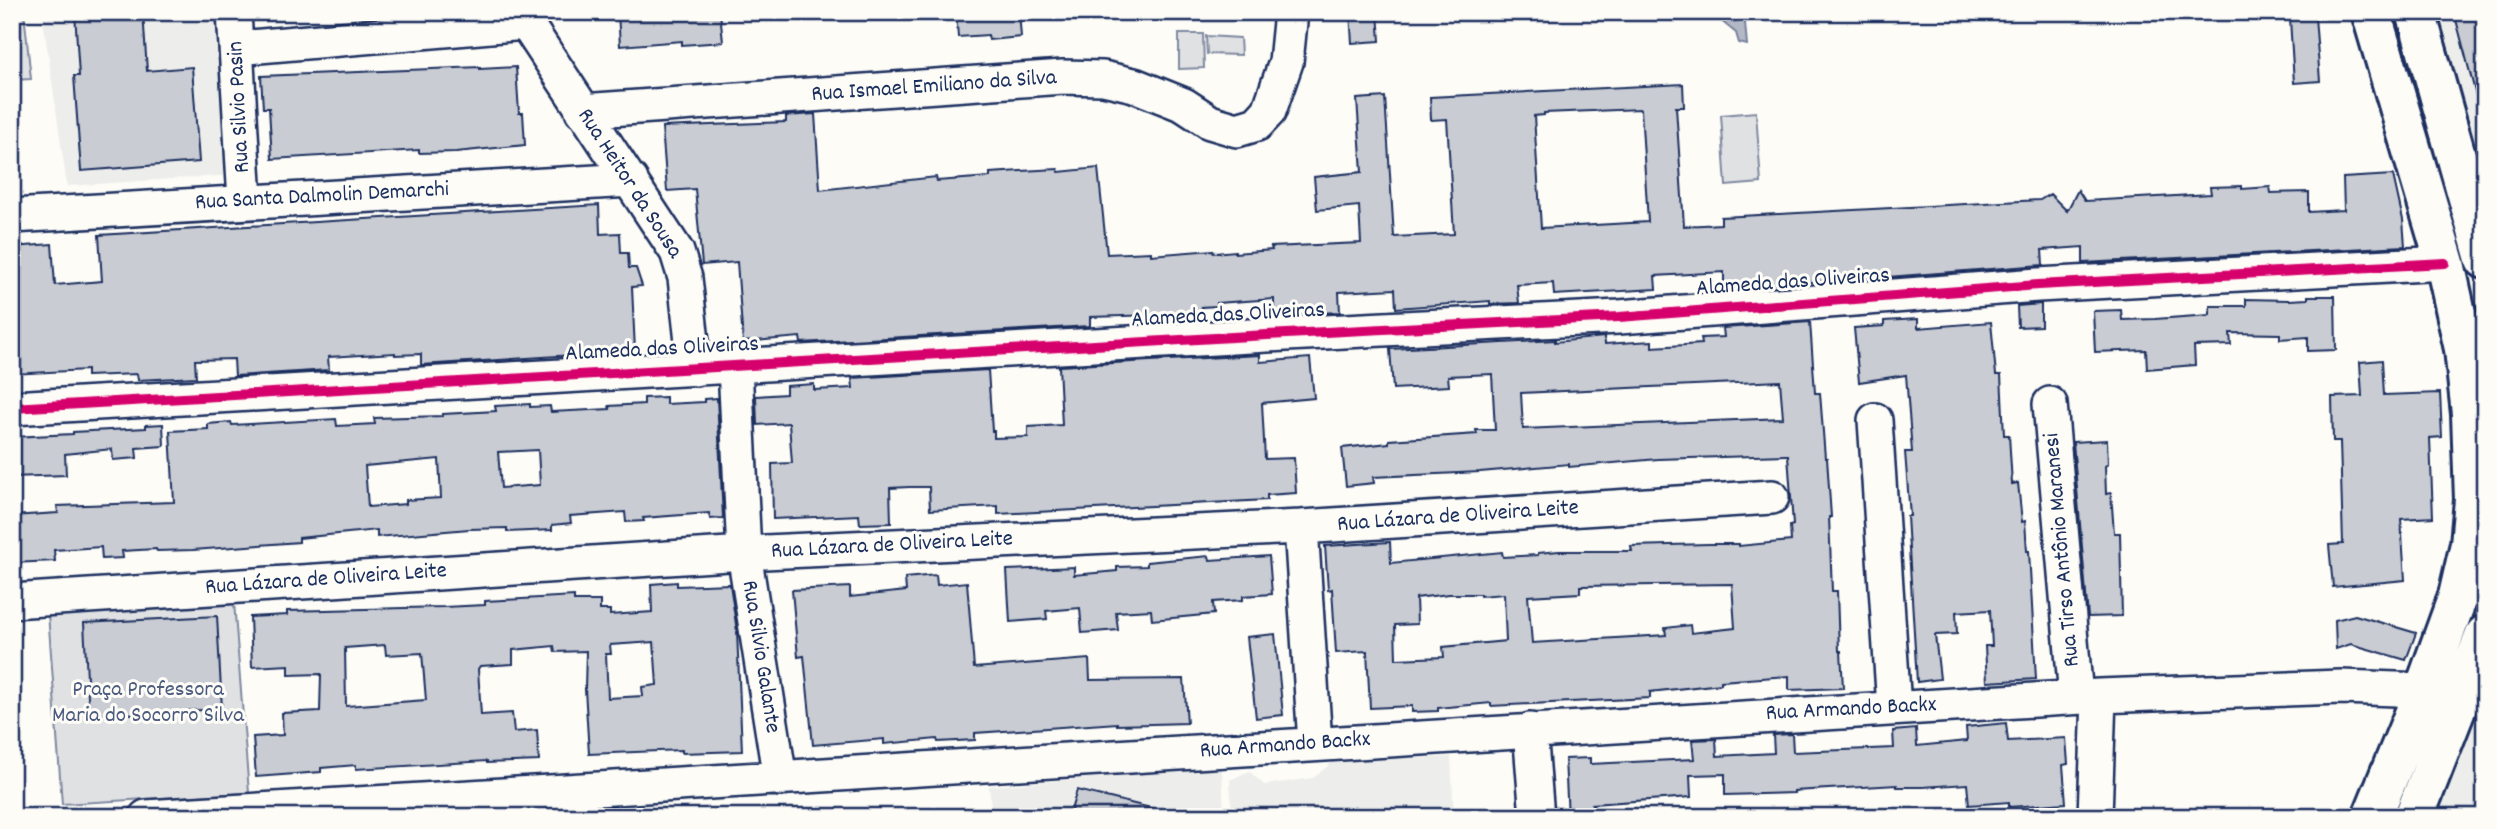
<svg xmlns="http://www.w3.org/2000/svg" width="2497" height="829" viewBox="0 0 2497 829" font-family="Dekko,sans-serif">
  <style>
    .built { fill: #edeeec }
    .green { fill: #e0e1e3; stroke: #7e88a0; stroke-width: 2 }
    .water { fill: #b3b8c5; stroke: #76819c; stroke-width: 2 }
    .building { fill: #c9ccd3; stroke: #1b2f5e; stroke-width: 2; fill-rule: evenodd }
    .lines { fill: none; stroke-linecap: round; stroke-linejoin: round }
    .minor-casing { stroke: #1b2f5e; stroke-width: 38 }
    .major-casing { stroke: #1b2f5e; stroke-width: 44 }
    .minor { stroke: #fdfcf7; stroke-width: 33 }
    .major { stroke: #fdfcf7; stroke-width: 38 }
    .cycleway-casing { stroke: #fdfcf7; stroke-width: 15 }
    .cycleway { stroke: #d6006c; stroke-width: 10 }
    .labels { text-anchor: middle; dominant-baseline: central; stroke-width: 6; stroke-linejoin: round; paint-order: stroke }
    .street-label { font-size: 23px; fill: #1b2f5e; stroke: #fdfcf7 }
    .park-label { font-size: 23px; fill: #4c5c7f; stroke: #fdfcf7 }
  </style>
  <rect width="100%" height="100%" fill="#fdfcf7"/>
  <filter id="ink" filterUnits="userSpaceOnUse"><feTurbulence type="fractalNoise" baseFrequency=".0143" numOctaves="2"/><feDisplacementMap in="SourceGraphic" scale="14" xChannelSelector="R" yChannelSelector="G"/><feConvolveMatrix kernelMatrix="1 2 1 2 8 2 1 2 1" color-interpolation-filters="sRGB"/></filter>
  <g filter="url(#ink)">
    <path class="built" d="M42,12H221L232,175L67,186Z
      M2423,12H2485V221Z
      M2485,696V817H2432L2442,797Z
      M1451,757L1454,817H1232L1230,780L1249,771L1264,785L1313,778L1335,760Z
      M1222,768L1224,817H992L989,786Z"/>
    <path class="green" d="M12,12H24L31,79L12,80Z
      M1179,34H1203L1204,68L1179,69Z
      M1206,36L1240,38L1241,55L1207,54Z
      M1756,112L1761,183L1726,186L1721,115Z
      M234,602L249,793L62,804L48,613Z"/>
    <path class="water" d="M1719,12H1744L1747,45L1739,43L1736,33L1720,20Z"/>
    <path class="building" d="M75,12H143L147,71L192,67L199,162L81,171L74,76H79Z
      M618,12H720L723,42L682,45V41L620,46Z
      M956,12H1019L1021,37L989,40L988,35L958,37Z
      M1350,12H1378L1380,41L1352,43Z
      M2454,12H2485V106L2479,107Z
      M2315,17L2320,81L2294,83L2290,19Z
      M480,67V69L516,67L519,113H523L525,145L456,152L419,153V150L272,159L269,108H263L261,76Z
      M1683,84L1684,107H1676L1684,226L1721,224V217L2040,200L2050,194L2067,211L2078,190L2085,201L2211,194L2210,187L2242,186V189L2270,187L2271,193L2309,192V212L2344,210L2343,178L2393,175L2403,220L2405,246L2083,263V247L2042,250L2043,265L1862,279L1724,287V272L1655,276L1656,289L1554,295L1553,283L1517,285L1519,303L1490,304V301L1396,308L1395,289L1339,292L1340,312L1274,315V299L1217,303V306L1201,307L1202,317L1155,319V315L1090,317V326L801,343L800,337L743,342L737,262L702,265L695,189L667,191L662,127L786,122V116L815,114L820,190L936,177L937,181L990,177V173L1021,171L1058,169L1059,172L1098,168L1107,254L1151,252V255L1213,250L1214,253L1235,251V253L1272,250L1271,247L1361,243L1359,206L1317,210L1314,177L1362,172L1357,99L1385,97L1394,237L1454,234L1447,119L1431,120L1430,97ZM1641,109L1648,222L1541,228L1534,116L1544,115V113Z
      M599,205L600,234L620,233L621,253H628L629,268H636L642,286L632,287L635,351L421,365V354L395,355V353L328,357L329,370L235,376L234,359L195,360L196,377L138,380L137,374L87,376V370L12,374V247L52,244L55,285L102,281L99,235Z
      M2308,296H2335L2336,350L2308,351V337L2280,339V334L2230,333L2231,345L2194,346L2195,365L2147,369L2146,350L2095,352L2093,311L2121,310L2122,320L2155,319L2210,315V306H2246V299L2289,300L2308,299Z
      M2041,304V326L2018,327L2017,306Z
      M1918,319V328L1991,322L1996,375H2001L2004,435H2009L2012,484L2018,483L2022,522L2025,521L2027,551H2029L2036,679L1987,682L1985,646H1992L1990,610L1956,612L1957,634L1935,635L1940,679L1917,682L1907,516H1910L1905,452H1912L1906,375L1859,382L1854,328L1884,326V321Z
      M1810,322L1815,393H1820L1825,458H1827L1831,517H1829L1832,591H1837L1839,651H1841L1843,688L1789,690V676L1721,681V684L1650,692V698L1491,706V703L1438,708V711L1412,712V706L1370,708L1367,651L1336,653L1332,589L1328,590L1325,546L1390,542L1391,563L1502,552L1503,557L1538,555V553L1559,551H1632L1631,546L1709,544H1739V546L1791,541L1790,526L1793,525L1788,455H1786L1658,459L1569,467V464L1480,472L1373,477L1374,483L1346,486L1342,448L1389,443V440L1477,434L1476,430H1495L1492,374L1448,376L1449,386L1393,389L1390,349L1555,340V342L1604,337L1605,344L1652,341V347L1702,344L1701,338L1724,337L1723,328ZM1780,381L1783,418L1523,429L1521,393ZM1732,584L1735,628L1691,633L1690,625L1665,628L1666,635L1532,643L1528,596L1580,593V586ZM1449,594H1480V596L1504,594L1506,641L1443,647L1444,657L1396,659L1395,625L1417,624L1416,598Z
      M1260,355V362L1310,358L1314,398L1262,403L1265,459L1294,458L1296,493L1267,495V500L998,514V506L930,510L929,487H909L890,488L891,523L860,524L859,515L773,519L772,464L792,463L789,423L757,425L756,396L786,394V386L814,384V390L853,388L852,378L988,370L992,431H994V438L1028,437V427L1062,425L1059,366Z
      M2382,360L2384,395L2440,393L2442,437L2430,438L2433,517L2401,519L2405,580L2333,587L2329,545L2343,544L2340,441H2333L2332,397L2362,396L2360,362Z
      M666,397V404L704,402V399L717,398L723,518L710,519L709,513L643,518L644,521L626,522L625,512L570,516L571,523L552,525V530L507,532V528L469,529L377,537V530L299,538V542L193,550L157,551L156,549L122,551L123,558L102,559L101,547L54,550L55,561L12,563V516L58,513L57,506L174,502L170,431L208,429V424L231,422L232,425L336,419L337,426L375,424L374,418L443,416V414L496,411L495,406L530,404V407L550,406L551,412L610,409L609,406L644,404V398ZM538,450L540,485L501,488L498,452ZM439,459L441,498L406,500V504L368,507L365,466Z
      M163,424L164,446L136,448L137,458L113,460L112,449L65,454L66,475L12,477V437L73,434V432L146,428V425Z
      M2107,440L2108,464L2105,466L2106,494L2111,493L2114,533H2120L2122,616L2088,617L2073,442Z
      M1209,556L1210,560L1269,556L1272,594L1243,596V600L1213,602L1214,614L1152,620L1151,610L1116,612L1118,630L1082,633L1080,608L1046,611L1047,619L1010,622L1007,570L1074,567V575L1117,571V567L1147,566V562Z
      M936,575L937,585L967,582L974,668L1089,659L1090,680L1184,679L1187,723L1117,725V723L975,733V740L938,742L937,739L884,744V739L813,745L804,656L798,657L792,590L850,587V597L906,591L905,578Z
      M677,582V586L730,584L737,631L742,751L682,753V750L589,754L585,689L586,651L555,652L554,646L513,650V664L480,666L478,669L481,715L512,713L514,732L537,730L539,761L487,763V761L356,769V765L321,768V772L256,777L253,737L283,735L282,713L320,711L321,674L289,675V665L252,667L250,617L287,615V611L444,607L485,605V601L574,596V601H600V610H610V615L652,612L651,584ZM654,642L657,685L642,687L643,696L608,698L606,654H611L610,645ZM385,645L386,655L422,653L426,700L346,706L345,648Z
      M2355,615L2416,633L2406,660L2351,644L2336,649L2335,620Z
      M217,616L222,709L89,716L84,623Z
      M1275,634L1283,715L1256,718L1247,637Z
      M2006,723L2008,741L2066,738L2068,764L2063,765L2066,803L2009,807V802L1969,805L1967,784L1923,787H1897V785L1794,791V793L1725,795V774L1690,775L1691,797L1592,804L1593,817H1568L1565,759L1590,758V764L1694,759L1692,740L1716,739L1717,756L1774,753L1773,735L1792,734L1793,752L1894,748L1893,731L1916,729L1917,746L1967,741L1966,727Z
      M1077,790L1159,810L1158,817H1069Z"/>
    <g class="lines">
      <g class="minor-casing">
        <path id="minor" d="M234,12L245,201
          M523,12L526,23L677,252L685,278L695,369
          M237,48L526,23
          M582,111L1063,77L1103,78L1134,85L1184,105L1210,122L1237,130L1257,124L1269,111L1286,62L1291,12
          M12,216L631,180
          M735,367L744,553L780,779
          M2050,404L2076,697
          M12,408L1267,335L1619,317L2038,285L2445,263
          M1875,420L1894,708
          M1301,527L1315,744
          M12,601L744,553L1301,527L1772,497
          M1530,730L1537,817
          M146,817L2099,696L2341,687L2424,690
          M2095,817L2099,696"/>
      </g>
      <g class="major-casing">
        <path id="major" d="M2371,12L2445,263L2464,349L2471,414L2474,500L2470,544L2458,596L2424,690L2372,817
          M2416,12L2485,259
          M2414,817L2485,635"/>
      </g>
      <use href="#minor" class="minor"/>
      <use href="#major" class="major"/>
      <g class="cycleway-casing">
        <path id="cycleway" d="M12,408L1267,335L1619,317L2038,285L2445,263"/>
      </g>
      <use href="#cycleway" class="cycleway"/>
    </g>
  </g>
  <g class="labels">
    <g class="street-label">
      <text transform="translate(934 87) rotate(-4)">Rua Ismael Emiliano da Silva</text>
      <text transform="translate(240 107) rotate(-93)">Rua Silvio Pasin</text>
      <text transform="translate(629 184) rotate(57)">Rua Heitor da Sousa</text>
      <text transform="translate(322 197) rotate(-3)">Rua Santa Dalmolin Demarchi</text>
      <text transform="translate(1793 283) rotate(-4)">Alameda das Oliveiras</text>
      <text transform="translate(1228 316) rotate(-3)">Alameda das Oliveiras</text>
      <text transform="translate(662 350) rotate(-3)">Alameda das Oliveiras</text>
      <text transform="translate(1458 517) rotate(-4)">Rua Lázara de Oliveira Leite</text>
      <text transform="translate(892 546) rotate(-3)">Rua Lázara de Oliveira Leite</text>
      <text transform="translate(2063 550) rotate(-95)">Rua Tirso Antônio Maranesi</text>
      <text transform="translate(326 580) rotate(-4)">Rua Lázara de Oliveira Leite</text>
      <text transform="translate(760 657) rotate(81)">Rua Silvio Galante</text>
      <text transform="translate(1851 710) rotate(-3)">Rua Armando Backx</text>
      <text transform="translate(1285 746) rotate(-4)">Rua Armando Backx</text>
    </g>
    <g class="park-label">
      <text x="148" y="690">Praça Professora<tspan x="148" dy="26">Maria do Socorro Silva</tspan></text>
    </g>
  </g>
  <rect width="2497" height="829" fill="none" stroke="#fdfcf7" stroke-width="42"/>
  <rect x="21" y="21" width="2455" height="787" fill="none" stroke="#1b2f5e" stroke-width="2.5" filter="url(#ink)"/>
</svg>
